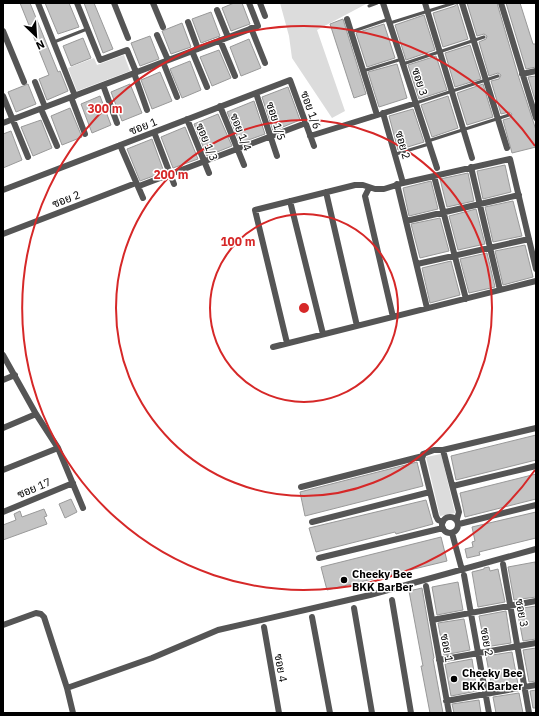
<svg xmlns="http://www.w3.org/2000/svg" width="539" height="716" viewBox="0 0 539 716" font-family="'IBM Plex Sans',Sarabun,sans-serif">
  <style>
    .green { fill: #dcdcdc }
    .building { fill: #c4c4c4; stroke: #999 }
    .lines { fill: none; stroke-linecap: round; stroke-linejoin: round }
    .service { stroke: #555; stroke-width: 3 }
    .minor { stroke: #555; stroke-width: 6 }
    .ring { fill: none; stroke: #d62828; stroke-width: 2 }
    .poi-dot { fill: #000; stroke: #fff; stroke-width: 1.5 }
    .labels { text-anchor: middle; dominant-baseline: central; stroke-width: 3; stroke-linejoin: round; paint-order: stroke }
    .street-label { font-size: 11px; fill: #000; stroke: #fff }
    .poi-label { font-size: 11px; font-weight: bold; fill: #000; stroke: #fff; text-anchor: start }
    .centre { fill: #d62828; stroke: #fff; stroke-width: 2 }
    .ring-label { font-size: 12px; text-anchor: middle; font-weight: bold; fill: #d62828; stroke: #fff; stroke-width: 3; stroke-linejoin: round; paint-order: stroke }
  </style>
  <rect width="100%" height="100%" fill="#fff"/>
  <path class="green" d="M280,3H368L317,30L345,111L332,118L292,58L289,36Z
    M124,55L130,71L77,91L68,68L94,58L97,65Z
    M441,454L455,513L440,516L426,457Z"/>
  <path class="building" d="M20,3H30L58,72L60,71L68,91L47,100L39,79L49,75Z
    M45,3H69L79,27L58,34Z
    M84,3H94L113,49L103,53Z
    M234,3H242L250,24L231,31L222,8Z
    M457,3L468,39L443,47L433,13L455,6Z
    M467,3H497L518,75L536,130V147L512,153L503,120L510,118L512,114L509,112L501,114L491,81L499,79L501,75L498,73L489,76L479,42L486,39L487,36L484,34L477,36Z
    M506,3H520L533,44H536V67L526,69Z
    M211,12L220,36L201,43L192,19Z
    M424,15L435,50L406,60L395,25Z
    M343,19L366,94L354,98L330,24Z
    M182,23L191,47L171,54L162,31Z
    M384,24L395,58L367,67L356,33Z
    M150,36L159,59L140,66L131,43Z
    M83,38L91,58L71,66L63,46Z
    M249,39L261,68L241,76L230,47Z
    M470,45L481,79L455,87L445,53Z
    M219,50L231,78L212,86L200,57Z
    M436,56L447,90L419,99L408,65Z
    M190,61L201,90L182,98L170,69Z
    M397,64L407,98L379,107L368,72Z
    M160,72L172,101L152,109L141,80Z
    M536,76V103L528,77Z
    M28,84L36,104L16,112L8,92Z
    M130,84L142,113L122,121L111,92Z
    M483,84L493,117L467,125L457,93Z
    M288,87L300,120L273,131L262,97Z
    M100,96L111,125L92,133L81,104Z
    M448,96L458,128L432,137L421,105Z
    M254,101L265,134L240,143L227,112Z
    M70,108L82,137L62,145L51,116Z
    M413,109L424,142L398,150L389,116Z
    M218,114L232,146L207,156L194,124Z
    M41,120L52,148L33,156L21,127Z
    M185,127L198,159L173,168L161,137Z
    M11,131L22,160L3,168V134Z
    M152,139L164,172L140,181L127,149Z
    M505,165L511,192L483,199L477,171Z
    M468,173L474,201L447,207L440,179Z
    M431,181L438,209L409,216L403,188Z
    M513,201L522,236L493,242L485,207Z
    M476,209L485,244L458,250L449,216Z
    M440,218L449,251L420,258L411,224Z
    M525,245L533,277L503,285L495,251Z
    M487,253L495,287L469,293L460,259Z
    M451,261L460,295L430,303L422,268Z
    M536,435V460L456,480L451,456Z
    M417,462L423,486L305,516L300,492Z
    M536,474V499L465,517L460,493Z
    M71,499L77,512L65,518L59,504Z
    M426,500L433,524L396,534L395,532L316,552L309,528Z
    M44,509L47,516L44,517L47,524L3,540V525L16,520L14,514L20,511L22,517Z
    M536,512V538L479,552L480,555L467,558L465,549L473,547L472,542L475,541L472,527Z
    M441,537L447,561L327,590L321,567Z
    M535,562L536,569V597L514,600L508,567Z
    M489,567L490,571L498,569L505,602L478,607L472,572L484,569V568Z
    M458,582L463,610L437,615L432,587Z
    M422,588L434,658L433,659L443,713H430L421,666H423L409,591Z
    M536,606V639L523,641L517,609Z
    M506,611L511,643L485,647L479,616Z
    M464,619L470,650L444,655L438,623Z
    M536,648V681L529,682L523,650Z
    M512,652L518,684L492,688L486,656Z
    M472,659L477,691L451,696L445,664Z
    M536,690V708H533L530,691Z
    M519,693L523,713H496L493,697Z
    M479,700L481,713H454L452,704Z"/>
  <g class="lines">
    <path class="service" d="M369,6L377,3
      M390,23L454,3
      M351,32L389,19
      M54,42L87,29
      M403,64L484,37
      M363,71L402,59
      M416,103L498,76
      M428,141L509,115
      M396,154L429,144"/>
    <path class="minor" d="M38,3L75,96
      M77,3L100,60L127,50L136,72
      M114,3L128,38
      M153,3L163,27
      M260,3L265,16
      M383,3L437,168
      M425,3L472,158
      M462,3L507,148
      M501,3L536,118
      M217,10L228,37
      M347,19L377,115
      M188,22L198,49
      M251,28L265,63
      M3,31L24,82
      M157,35L168,60
      M220,40L235,76
      M192,51L207,87
      M163,62L177,97
      M134,73L147,110
      M522,74L536,71
      M35,82L45,107
      M103,85L117,123
      M256,93L277,156
      M3,96L28,157
      M71,97L85,134
      M220,106L244,165
      M41,109L57,146
      M383,113L403,183
      M187,119L209,173
      M3,123L258,26L249,3
      M154,132L174,184
      M310,136L416,103
      M120,145L143,198
      M471,167L500,290
      M434,176L466,299
      M397,184L427,308
      M139,186L306,123
      M369,188L365,196L393,317
      M3,190L290,80L314,146
      M326,192L357,326
      M290,201L323,334
      M406,221L519,195
      M3,234L136,183
      M417,264L529,239
      M287,343L255,210L355,185H363L375,189H384L403,183L510,159L536,269
      M273,347L536,281
      M3,355L36,414L58,448L83,508
      M3,380L15,375
      M3,428L36,414
      M443,450L459,512L457,519
      M3,470L58,448
      M453,486L536,466
      M301,487L423,456
      M3,512L73,483
      M442 525a8 8 0 1 1 16 0a8 8 0 1 1-16 0Z
      M312,522L430,492
      M443,522L438,520L436,516L422,459L423,454L434,450H443L536,428
      M459,524L536,505
      M452,533L462,570
      M319,558L443,528
      M503,564L529,713
      M464,575L489,713
      M426,586L449,713
      M392,600L411,713
      M354,608L372,713
      M312,617L330,713
      M432,620L536,601
      M3,625L36,613L41,614L44,617L67,688
      M264,627L279,713
      M439,660L536,643
      M446,701L536,685
      M73,713L67,688L152,658L218,630L370,595L536,549"/>
  </g>
  <g class="ring">
    <circle cx="304" cy="308" r="94"/>
    <circle cx="304" cy="308" r="188"/>
    <path d="M535 470A282 282 0 1 1 535 146"/>
  </g>
  <g class="poi-dot">
    <circle cx="344" cy="580" r="4"/>
    <circle cx="454" cy="679" r="4"/>
  </g>
  <g class="labels">
    <g class="street-label">
      <text transform="translate(420 82) rotate(72)">ซอย 3</text>
      <text transform="translate(311 110) rotate(70)">ซอย 1/6</text>
      <text transform="translate(276 121) rotate(72)">ซอย 1/5</text>
      <text transform="translate(143 126) rotate(-21)">ซอย 1</text>
      <text transform="translate(241 132) rotate(68)">ซอย 1/4</text>
      <text transform="translate(207 142) rotate(67)">ซอย 1/3</text>
      <text transform="translate(403 145) rotate(74)">ซอย 2</text>
      <text transform="translate(66 199) rotate(-21)">ซอย 2</text>
      <text transform="translate(34 488) rotate(-23)">ซอย 17</text>
      <text transform="translate(522 613) rotate(80)">ซอย 3</text>
      <text transform="translate(487 642) rotate(80)">ซอย 2</text>
      <text transform="translate(447 648) rotate(80)">ซอย 1</text>
      <text transform="translate(281 668) rotate(80)">ซอย 4</text>
    </g>
    <g class="poi-label">
      <text x="352" y="574">Cheeky Bee<tspan x="352" dy="13">BKK BarBer</tspan></text>
      <text x="462" y="673">Cheeky Bee<tspan x="462" dy="13">BKK Barber</tspan></text>
    </g>
  </g>
  <circle cx="304" cy="308" r="6" class="centre"/>
  <g class="ring-label">
    <text x="105" y="113">300 m</text>
    <text x="171" y="179">200 m</text>
    <text x="238" y="246">100 m</text>
  </g>
  <rect width="539" height="716" fill="none" stroke="#000000" stroke-width="8"/>
  <g transform="translate(36 36) rotate(155)" stroke="#ffffff" stroke-width="3" paint-order="stroke">
  <path d="M0-3L7 15L0 10L-7 15Z" fill="#000000"/>
  <text y="-6" font-size="11" font-weight="bold" text-anchor="middle" fill="#000000">N</text>
  </g>
</svg>
